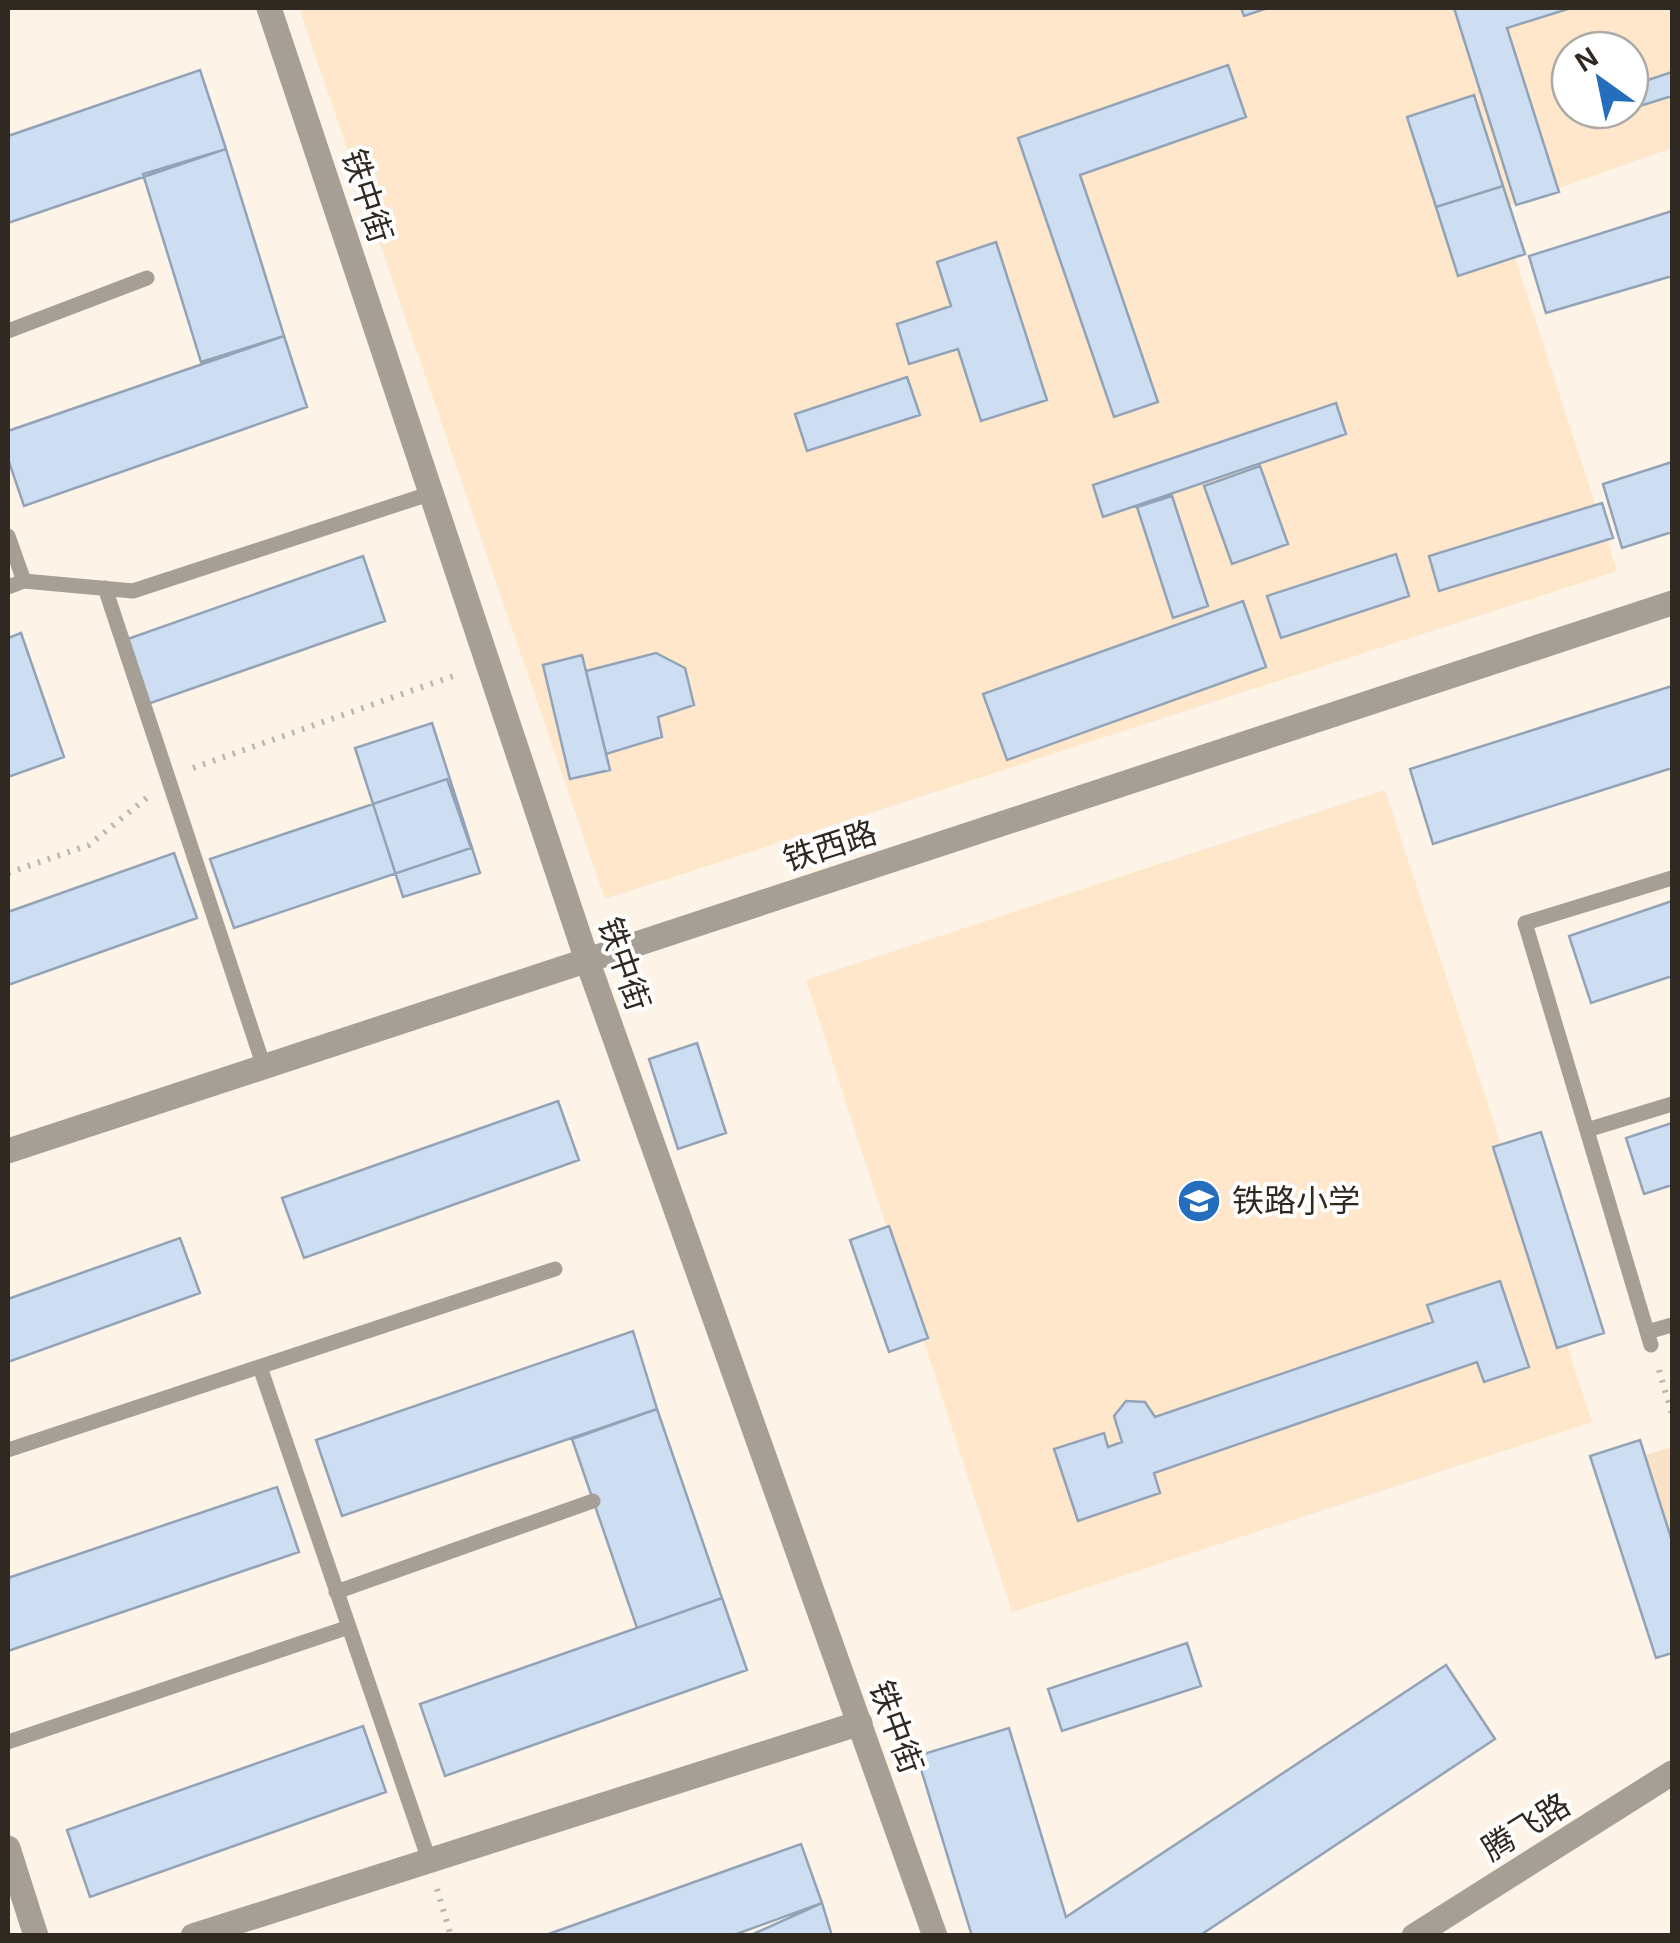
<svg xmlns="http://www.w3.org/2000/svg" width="1680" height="1943" viewBox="0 0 1680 1943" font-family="Arial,'Noto Sans SC',sans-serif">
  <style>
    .built { fill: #fee7cb; fill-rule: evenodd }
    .green { fill: #f9e3c8 }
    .building { fill: #cddef3; stroke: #93a3b7; stroke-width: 2.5 }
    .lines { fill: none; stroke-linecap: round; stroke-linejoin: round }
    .path { stroke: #bfb6aa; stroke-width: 6; stroke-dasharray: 2.5 8; stroke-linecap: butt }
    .service { stroke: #a69f96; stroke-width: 15 }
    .minor { stroke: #a69f96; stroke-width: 25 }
    .tertiary { stroke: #a69f96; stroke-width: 25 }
    .labels { text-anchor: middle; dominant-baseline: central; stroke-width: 8; stroke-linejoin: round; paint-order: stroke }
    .street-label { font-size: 32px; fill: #302921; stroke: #fff }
    .poi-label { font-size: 32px; fill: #302921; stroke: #fff; text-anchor: start }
  </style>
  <rect width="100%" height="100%" fill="#fdf3e6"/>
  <path class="built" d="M299,8H1672V148L1499,209L1617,571L605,899ZM1570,50H1630V110H1570Z
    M1385,790L1592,1422L1012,1612L806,980Z"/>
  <path class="green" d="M1672,1447V1541L1639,1457Z"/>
  <path class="building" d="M1241,8H1268L1244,16Z
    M1454,8H1571L1507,28L1559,192L1516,205Z
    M1228,65L1246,117L1080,175L1158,402L1114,417L1018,138Z
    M200,70L226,149L8,223V136Z
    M1672,72V96L1630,109V86Z
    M1474,95L1503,186L1436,207L1407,117Z
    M226,149L284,336L201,362L143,174Z
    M1503,186L1525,254L1458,276L1436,207Z
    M1672,211V276L1546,313L1529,256Z
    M996,242L1047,400L981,421L958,349L909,364L897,324L951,306L937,262Z
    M284,336L307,407L24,506L8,459V431Z
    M907,377L920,415L807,451L795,414Z
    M1336,403L1346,434L1103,517L1093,485Z
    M1672,462V532L1622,548L1603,484Z
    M1260,466L1288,544L1232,564L1204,486Z
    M1172,496L1208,606L1173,618L1137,507Z
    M1602,503L1613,538L1439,591L1429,556Z
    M1396,554L1409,596L1281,638L1267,596Z
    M363,556L385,621L145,705L122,641Z
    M1243,601L1266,667L1007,760L983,694Z
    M21,633L64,757L8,777V638Z
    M656,653L685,668L694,705L658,717L662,737L606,754L586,671Z
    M582,655L610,770L570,779L543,665Z
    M1672,686V768L1433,844L1410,769Z
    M432,723L480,873L403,897L355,748Z
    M447,779L471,848L234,928L210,859Z
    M174,853L197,918L8,985V912Z
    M1672,901V976L1591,1003L1569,936Z
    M697,1043L726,1133L678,1149L649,1059Z
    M558,1101L579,1160L304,1258L282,1198Z
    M1672,1123V1185L1644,1194L1626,1138Z
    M1541,1132L1604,1333L1557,1348L1493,1147Z
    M889,1226L928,1338L889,1352L850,1240Z
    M180,1238L200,1293L8,1362V1299Z
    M1500,1281L1529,1367L1484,1382L1477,1362L1154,1473L1160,1493L1078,1521L1054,1449L1104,1433L1108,1447L1122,1442L1114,1416L1126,1401L1145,1402L1155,1417L1433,1322L1427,1305Z
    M633,1331L657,1409L342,1516L316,1440Z
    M657,1409L722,1598L637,1628L572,1439Z
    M1640,1440L1672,1541V1653L1656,1658L1590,1456Z
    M277,1487L299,1552L8,1651V1578Z
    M722,1598L747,1670L445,1776L420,1704Z
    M1187,1643L1201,1686L1062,1731L1048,1689Z
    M1446,1665L1495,1739L1199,1936H972L917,1756L1009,1728L1066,1917Z
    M363,1726L386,1792L90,1897L67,1830Z
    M801,1844L822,1903L731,1936H543Z
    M822,1903L832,1936H749Z"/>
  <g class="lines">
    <path class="path" d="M193,768L459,674
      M8,873L89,845L149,796
      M1659,1370L1672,1414
      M437,1889L451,1936"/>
    <path class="service" d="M8,331L147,278
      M8,536L24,581
      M8,587L24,581L133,591L432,493
      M105,588L264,1067
      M1587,1130L1672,1104
      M1647,1332L1672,1325
      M1651,1345L1525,923L1672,878
      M8,1450L555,1269
      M336,1592L593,1501
      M349,1627L429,1860
      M8,1742L349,1627L260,1367"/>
    <path class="minor" d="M8,1848L36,1936
      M193,1936L860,1723"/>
    <path class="tertiary" d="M269,8L587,960L935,1936
      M8,1151L1672,603
      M1414,1936L1672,1773"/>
  </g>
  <defs>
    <g id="school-disc" transform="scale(2.25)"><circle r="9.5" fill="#256dbd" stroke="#fff"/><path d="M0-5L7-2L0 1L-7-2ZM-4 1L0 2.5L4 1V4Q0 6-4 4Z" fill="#fff"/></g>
  </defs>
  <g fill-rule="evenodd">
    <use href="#school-disc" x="1199" y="1201"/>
  </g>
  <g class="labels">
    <g class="street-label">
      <text transform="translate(367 196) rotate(72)">铁中街</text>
      <text transform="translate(830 846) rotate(-18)">铁西路</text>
      <text transform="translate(624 964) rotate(71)">铁中街</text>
      <text transform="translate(896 1727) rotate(70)">铁中街</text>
      <text transform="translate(1526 1827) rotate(-32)">腾飞路</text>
    </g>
    <g class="poi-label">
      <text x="1232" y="1201">铁路小学</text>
    </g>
  </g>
  <rect width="1680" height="1943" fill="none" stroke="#302921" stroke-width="20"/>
  <g transform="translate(1600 80) rotate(327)"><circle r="48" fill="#ffffff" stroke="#aca9a6" stroke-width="2.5"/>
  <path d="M0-8L18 38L0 25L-18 38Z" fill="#256dbd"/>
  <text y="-15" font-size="28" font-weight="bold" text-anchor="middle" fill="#302921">N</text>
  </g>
</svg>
